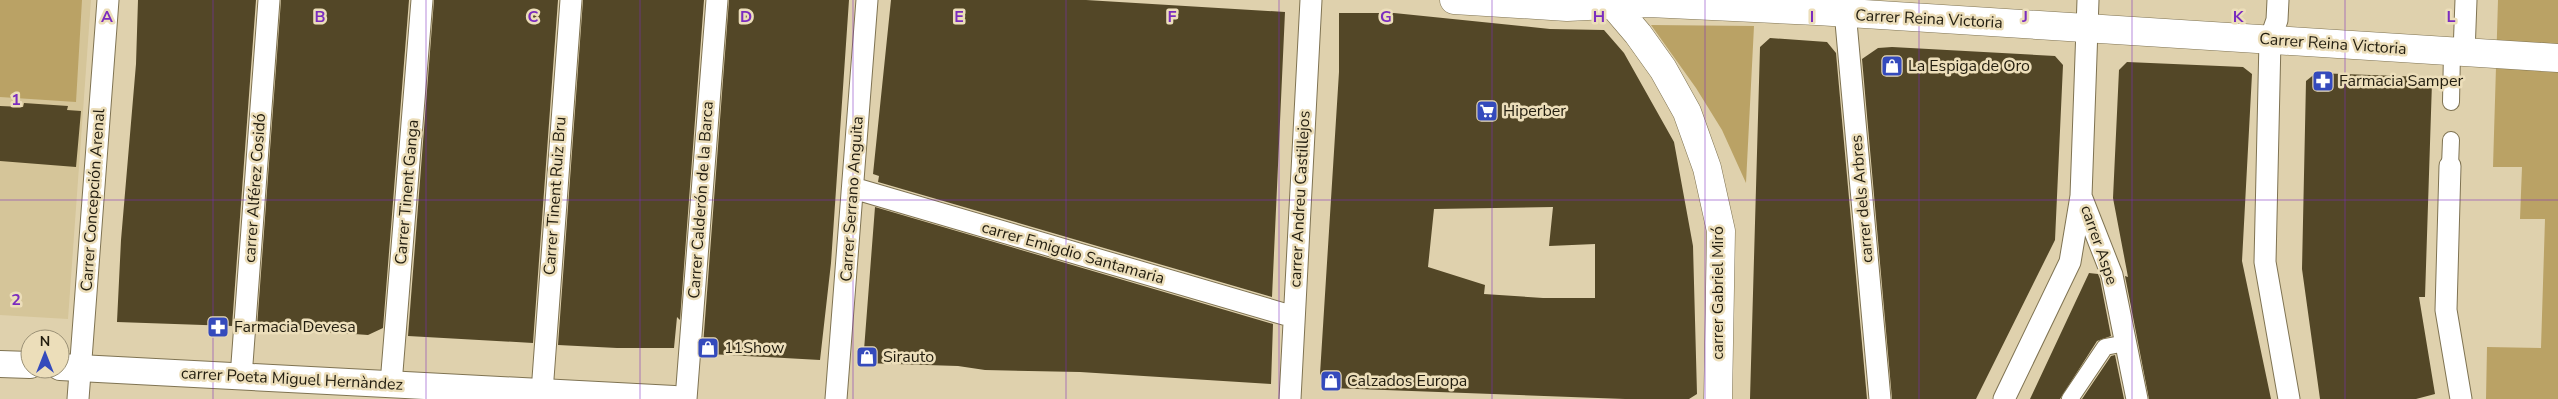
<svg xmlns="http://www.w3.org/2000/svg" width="2558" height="399" viewBox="0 0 2558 399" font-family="'Nunito Sans',sans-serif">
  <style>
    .built { fill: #d5c599 }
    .green { fill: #baa265 }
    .building { fill: #534727; fill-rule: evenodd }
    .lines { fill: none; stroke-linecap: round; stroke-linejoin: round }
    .pedestrian-casing { stroke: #7f7352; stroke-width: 18 }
    .minor-casing { stroke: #7f7352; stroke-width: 23 }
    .tertiary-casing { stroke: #7f7352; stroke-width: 28 }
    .secondary-casing { stroke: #7f7352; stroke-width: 29 }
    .pedestrian { stroke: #fff; stroke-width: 16 }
    .minor { stroke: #fff; stroke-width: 21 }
    .tertiary { stroke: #fff; stroke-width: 26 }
    .secondary { stroke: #fff; stroke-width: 28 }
    .grid { fill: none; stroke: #7b2cbf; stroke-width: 1; stroke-opacity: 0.55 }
    .labels { text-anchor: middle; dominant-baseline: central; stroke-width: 5; stroke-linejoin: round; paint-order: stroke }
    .street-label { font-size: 16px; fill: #221d0f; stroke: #ecdeba }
    .poi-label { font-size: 16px; fill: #221d0f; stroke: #ecdeba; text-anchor: start }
    .grid-label { font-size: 16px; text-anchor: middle; font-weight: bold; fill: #7b2cbf; stroke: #ecdeba; stroke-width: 5; stroke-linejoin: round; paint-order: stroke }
  </style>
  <rect width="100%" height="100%" fill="#dfd1ad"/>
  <path class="built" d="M0,0H91L68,319L0,315Z"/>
  <path class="green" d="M0,0H82L76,102L0,97Z
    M2498,0H2558V399H2486L2487,347L2541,348L2545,219H2520L2522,167H2493Z
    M1651,25L1754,26L1746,183L1722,130L1696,88Z"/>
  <path class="building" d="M138,0H256L232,326L117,322L121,240L136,64Z
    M281,0H409L383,328L368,335L257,327Z
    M434,0H558L533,343L408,336Z
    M583,0H704L680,320L677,317L674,348H617L558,345Z
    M729,0H849L831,263L820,360L710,354L703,346Z
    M891,0H1086L1285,12L1272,297L878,182L879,176L873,174Z
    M1339,13H1394L1550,29L1604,30L1624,53L1674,142L1693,246L1697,394L1689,399H1625L1331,388L1320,374L1339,72ZM1553,207L1549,246L1595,244V298H1543L1484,294L1485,285L1428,267L1434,209Z
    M1770,38L1827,42L1836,53L1867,399H1750L1760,47Z
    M1892,47L2055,56L2063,65L2055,240L1976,399H1892L1862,59L1878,48Z
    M2127,62L2243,67L2252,74L2242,261L2271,399H2149L2125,276L2128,277L2113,198L2119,70Z
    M2316,73L2425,77L2432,82L2425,297H2419L2435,394L2416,399H2320L2302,269L2306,81Z
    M24,103L68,106L67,110L81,111L76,167L0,161V106L23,107Z
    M875,207L1273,324L1271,384L1080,372L985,370L958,366L863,363Z
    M2089,273L2098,274L2100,279L2111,336L2097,341L2060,399H2030Z
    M2115,355L2124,399H2082L2111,356Z"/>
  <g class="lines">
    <g class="pedestrian-casing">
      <path id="pedestrian" d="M2451,102L2452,52
        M2450,166L2451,140
        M2070,399L2105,347L2126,343"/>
    </g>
    <g class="minor-casing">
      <path id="minor" d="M1844,0L1880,399
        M2088,0L2081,196L2112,275L2137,399
        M2278,0L2277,20L2270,40L2265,262L2289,399
        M2464,53L2466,0
        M2450,166L2446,310L2461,399
        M853,188L1294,317
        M241,377L269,0
        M391,384L422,0
        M542,392L571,0
        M78,399L108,0
        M686,399L717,0
        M836,399L867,0
        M1290,399L1311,0
        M2004,399L2070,262L2081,196"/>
    </g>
    <g class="tertiary-casing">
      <path id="tertiary" d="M0,364L30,365
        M60,367L674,399"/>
    </g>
    <g class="secondary-casing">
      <path id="secondary" d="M1454,0L1567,7L1649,3L1817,11L2558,58
        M1609,0L1638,34L1663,69L1687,112L1707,168L1721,231L1718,399"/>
    </g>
    <use href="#pedestrian" class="pedestrian"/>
    <use href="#minor" class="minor"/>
    <use href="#tertiary" class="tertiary"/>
    <use href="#secondary" class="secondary"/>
  </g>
  <path class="grid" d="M213,0V399M426,0V399M640,0V399M853,0V399M1066,0V399M1279,0V399M1492,0V399M1705,0V399M1919,0V399M2132,0V399M2345,0V399M0,200H2558"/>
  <defs>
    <g id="shop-square" transform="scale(1.125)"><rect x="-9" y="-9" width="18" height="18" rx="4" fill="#344abc" stroke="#ecdeba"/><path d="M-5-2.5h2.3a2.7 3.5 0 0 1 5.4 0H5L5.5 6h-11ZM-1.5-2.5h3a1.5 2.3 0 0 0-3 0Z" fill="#fff"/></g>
    <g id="pharmacy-square" transform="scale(1.125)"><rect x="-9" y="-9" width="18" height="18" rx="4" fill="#344abc" stroke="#ecdeba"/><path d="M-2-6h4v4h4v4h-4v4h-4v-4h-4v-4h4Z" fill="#fff"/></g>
    <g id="supermarket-square" transform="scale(1.125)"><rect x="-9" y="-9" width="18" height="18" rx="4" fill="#344abc" stroke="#ecdeba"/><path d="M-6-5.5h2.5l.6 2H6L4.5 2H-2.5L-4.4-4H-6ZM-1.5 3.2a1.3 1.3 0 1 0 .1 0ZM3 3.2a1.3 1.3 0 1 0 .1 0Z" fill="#fff"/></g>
  </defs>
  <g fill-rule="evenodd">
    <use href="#shop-square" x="1892" y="66"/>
    <use href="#pharmacy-square" x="2323" y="81"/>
    <use href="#supermarket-square" x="1487" y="111"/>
    <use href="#pharmacy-square" x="218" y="327"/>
    <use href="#shop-square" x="708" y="348"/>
    <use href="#shop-square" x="867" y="357"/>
    <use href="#shop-square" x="1331" y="381"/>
  </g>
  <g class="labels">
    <g class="street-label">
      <text transform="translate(1929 19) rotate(3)">Carrer Reina Victoria</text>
      <text transform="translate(2333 44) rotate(4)">Carrer Reina Victoria</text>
      <text transform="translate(255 188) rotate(-86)">carrer Alférez Cosidó</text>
      <text transform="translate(407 192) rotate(-85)">Carrer Tinent Ganga</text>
      <text transform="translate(555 196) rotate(-86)">Carrer Tinent Ruiz Bru</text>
      <text transform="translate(852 199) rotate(-86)">Carrer Serrano Anguita</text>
      <text transform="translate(1300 199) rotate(-87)">carrer Andreu Castillejos</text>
      <text transform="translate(1862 199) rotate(-95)">carrer dels Arbres</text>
      <text transform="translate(93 200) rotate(-86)">Carrer Concepción Arenal</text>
      <text transform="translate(701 200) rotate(-86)">Carrer Calderón de la Barca</text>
      <text transform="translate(2099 245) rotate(71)">carrer Aspe</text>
      <text transform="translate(1073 253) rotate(16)">carrer Emigdio Santamaria</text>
      <text transform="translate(1718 293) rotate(-90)">carrer Gabriel Miró</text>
      <text transform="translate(292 379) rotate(3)">carrer Poeta Miguel Hernàndez</text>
    </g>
    <g class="poi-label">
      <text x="1908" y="66">La Espiga de Oro</text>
      <text x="2339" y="81">Farmacia Samper</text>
      <text x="1503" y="111">Hiperber</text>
      <text x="234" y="327">Farmacia Devesa</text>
      <text x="724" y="348">11Show</text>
      <text x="883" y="357">Sirauto</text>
      <text x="1347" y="381">Calzados Europa</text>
    </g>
  </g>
  <g class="grid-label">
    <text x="107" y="22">A</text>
    <text x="320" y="22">B</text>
    <text x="533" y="22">C</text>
    <text x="746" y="22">D</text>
    <text x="959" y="22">E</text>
    <text x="1172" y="22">F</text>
    <text x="1386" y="22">G</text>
    <text x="1599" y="22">H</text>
    <text x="1812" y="22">I</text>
    <text x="2025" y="22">J</text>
    <text x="2238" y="22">K</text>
    <text x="2451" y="22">L</text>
    <text x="16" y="105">1</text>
    <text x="16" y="305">2</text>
  </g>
  <g transform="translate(45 354)"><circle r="24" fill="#ecdeba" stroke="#9b9176"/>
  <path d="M0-4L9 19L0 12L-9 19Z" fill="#344abc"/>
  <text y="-8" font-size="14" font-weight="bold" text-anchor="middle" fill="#221d0f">N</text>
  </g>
</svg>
